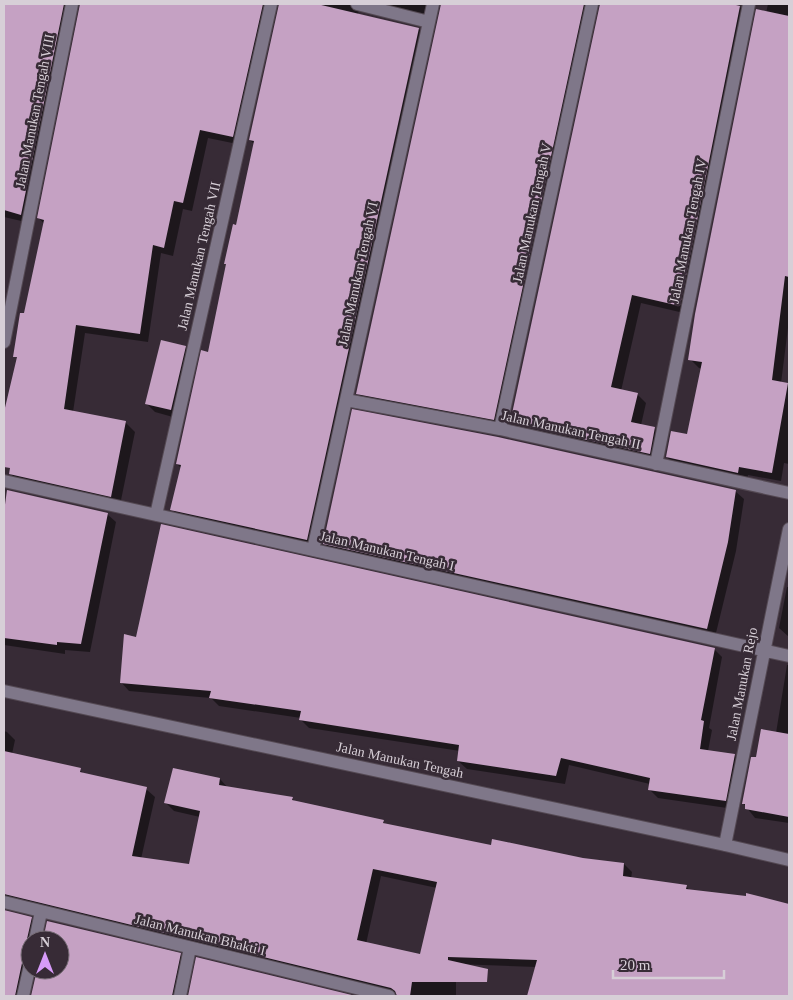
<svg xmlns="http://www.w3.org/2000/svg" width="793" height="1000" viewBox="0 0 793 1000" font-family="'Times New Roman',serif">
  <style>
    .shadow { fill: #0007; fill-rule: evenodd }
    .building { fill: #c5a1c3; fill-rule: evenodd }
    .lines { fill: none; stroke-linecap: round; stroke-linejoin: round }
    .minor-casing { stroke: #544953; stroke-width: 14 }
    .minor { stroke: #7f7789; stroke-width: 12 }
    .labels { text-anchor: middle; dominant-baseline: central; stroke-width: 5; stroke-linejoin: round; paint-order: stroke }
    .street-label { font-size: 14px; fill: #d7cfd7; stroke: #372b36 }
  </style>
  <rect width="100%" height="100%" fill="#372b36"/>
  <path class="shadow" d="M4,4H64L73,12L30,223L4,217Z
    M88,4H726L740,7L749,16L688,314L641,303L621,391L637,394L646,403L641,425L654,428L663,437L658,462L520,431L511,422L601,5L595,7L502,428L366,402L357,393L442,5H439L434,11L432,20L360,7L358,14L419,29L428,38L316,548L181,518L172,509L181,468L177,464L209,354L254,144L250,140L280,5L278,4L272,11L242,145L208,138L192,211L183,209L173,256L161,253L148,342L85,333L73,412L126,423L135,432L120,505L19,482L10,473L44,224L39,218Z
    M768,4H789V320L781,383L789,384V464L784,463L781,481L748,475L747,481L676,466L667,457L688,436L702,369L699,368L690,359Z
    M185,347L194,357L180,419L155,412L146,403Z
    M8,491L107,514L116,522L90,652L65,650V654L4,645V522Z
    M735,491L744,499L736,551L715,637L333,552L324,543Z
    M787,587H789V637L779,628Z
    M137,638L714,649L722,657L709,728L712,730L708,751L734,755L743,764L734,809L658,798L649,789L650,784L569,765L565,784L467,769L458,761L460,751L309,728L301,720V718L219,706L211,698L129,691L121,682Z
    M787,665H789V823L755,818L743,803L757,759L776,733Z
    M4,731L7,732L15,740L12,754L80,770L85,775L146,789L155,797L141,859L190,865L200,817L174,811L166,803L174,769L220,779L228,788L292,798L296,803L383,822L386,825L492,847L624,864L632,872L631,879L686,886L690,891L747,897V895L789,905V996H529L536,967L456,964V996H398L15,902L7,904L4,909ZM381,876L437,888L421,956L366,944Z
    M4,910L31,918L39,927L30,940V970L25,996H4Z
    M48,922L180,955L188,963L181,996H32L38,970H60V940H45Z
    M197,959L351,996H189Z"/>
  <path class="building" d="M4,4H64L21,215L4,210Z
    M80,4H263L233,137L200,130L183,203L174,201L164,248L153,245L140,334L76,325L64,409L126,421L111,497L9,474L10,468L4,467V412L17,357H13L20,313H24L44,220L37,218Z
    M279,4H317L419,28L307,540L170,510L181,465L176,464L201,350L208,352L226,264H224L233,224L236,225L254,141L249,140Z
    M441,4H584L494,420L356,394Z
    M600,4H732L740,6L680,306L632,295L611,387L638,393L631,422L655,427L650,454L510,423Z
    M756,9L789,16V277L785,276L772,380L788,383L772,473L739,467L738,473L666,457L671,431L687,434L702,362L688,360L695,314Z
    M161,340L186,346L171,410L145,404Z
    M352,409L498,437L736,490L728,542L707,629L323,544Z
    M7,490L108,513L81,644L57,642V645L4,638V512Z
    M161,524L715,648L701,720L704,721L700,749L735,754L726,801L648,790L650,778L561,758L556,776L457,761L459,745L299,720L301,711L209,698L211,691L120,683L124,634L136,637Z
    M761,729L789,734V817L745,809V804H742L751,757H756Z
    M4,751L81,768L80,772L147,787L132,856L189,864L200,811L164,803L173,768L220,778L219,785L293,797L292,800L384,820L383,823L491,845L492,839L583,858L624,863L623,876L687,885L686,889L746,896V893L789,904V996H527L537,960L448,957V960L488,969L487,982H412L410,996H397L395,991L391,988L4,894ZM373,869L437,882L420,954L357,940Z
    M4,910L32,917L27,939L30,946V957L24,959L22,963L15,996H4Z
    M47,921L181,953L172,996H31L37,970H60V940H43Z
    M196,957L356,996H188Z"/>
  <g class="lines">
    <g class="minor-casing">
      <path id="minor" d="M357,4L429,22
        M4,342L72,4
        M346,400L500,429L789,493
        M500,429L592,4
        M656,464L749,4
        M4,481L789,656
        M156,515L271,4
        M313,550L433,4
        M4,691L725,845L789,860
        M725,845L789,529
        M4,902L389,996
        M35,940L41,912
        M23,996L30,965
        M180,996L190,948"/>
    </g>
    <use href="#minor" class="minor"/>
  </g>
  <g class="labels">
    <g class="street-label">
      <text transform="translate(35 111) rotate(-79)">Jalan Manukan Tengah VIII</text>
      <text transform="translate(532 213) rotate(-78)">Jalan Manukan Tengah V</text>
      <text transform="translate(688 231) rotate(-79)">Jalan Manukan Tengah IV</text>
      <text transform="translate(199 256) rotate(-77)">Jalan Manukan Tengah VII</text>
      <text transform="translate(358 274) rotate(-78)">Jalan Manukan Tengah VI</text>
      <text transform="translate(571 430) rotate(12)">Jalan Manukan Tengah II</text>
      <text transform="translate(387 551) rotate(13)">Jalan Manukan Tengah I</text>
      <text transform="translate(742 684) rotate(-79)">Jalan Manukan Rejo</text>
      <text transform="translate(400 760) rotate(12)">Jalan Manukan Tengah</text>
      <text transform="translate(200 935) rotate(14)">Jalan Manukan Bhakti I</text>
    </g>
  </g>
  <rect width="793" height="1000" fill="none" stroke="#d7cfd7" stroke-width="10"/>
  <g transform="translate(45 955)"><circle r="24" fill="#372b36" stroke="#776d76"/>
  <path d="M0-4L9 19L0 12L-9 19Z" fill="#d79bf9"/>
  <text y="-8" font-size="14" font-weight="bold" text-anchor="middle" fill="#d7cfd7">N</text>
  </g>
  <path d="M613 970v8h111v-8" fill="none" stroke="#d7cfd7" stroke-width="2.5"/>
  <text x="620" y="970" font-size="15" fill="#d7cfd7" stroke="#372b36" stroke-width="4" paint-order="stroke">20 m</text>
</svg>
